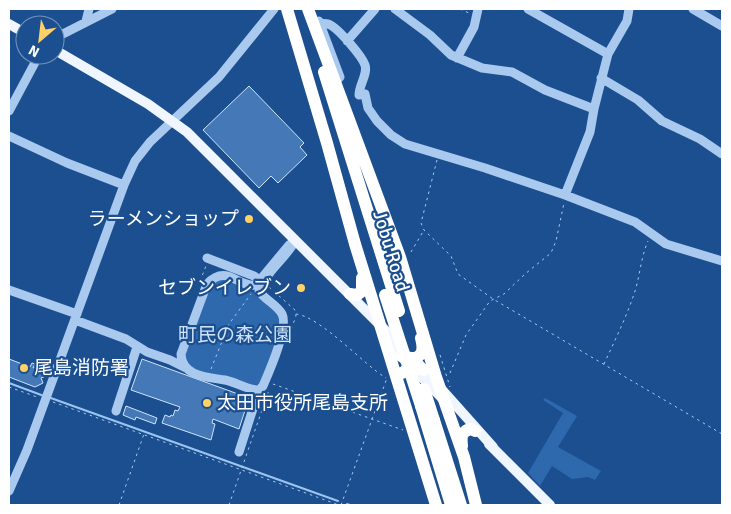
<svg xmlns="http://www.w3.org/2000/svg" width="731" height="514" viewBox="0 0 731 514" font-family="Signika,'Noto Sans JP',sans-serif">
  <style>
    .green { fill: #2e69ad }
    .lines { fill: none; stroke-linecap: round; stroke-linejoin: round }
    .stream { stroke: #9cc4f0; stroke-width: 2 }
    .building { fill: #4478b7; stroke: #cfe3fa }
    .path { stroke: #a9c9ee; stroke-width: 1; stroke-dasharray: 2.5 4; stroke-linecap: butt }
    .minor { stroke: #a9c9ee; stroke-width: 9 }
    .major { stroke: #f0f6ff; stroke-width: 10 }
    .highway { stroke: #fff; stroke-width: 12 }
    .highway-bridge { stroke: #fff; stroke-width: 12 }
    .poi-dot { fill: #ffd166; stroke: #1b4f8f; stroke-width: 2 }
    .labels { text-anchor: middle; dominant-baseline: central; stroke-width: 4.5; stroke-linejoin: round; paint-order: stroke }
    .poi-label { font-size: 19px; fill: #fff; stroke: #1b4f8f; text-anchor: end }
    .street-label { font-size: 19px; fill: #fff; stroke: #1b4f8f }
    .park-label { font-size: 19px; fill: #cfe3fa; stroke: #1b4f8f }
  </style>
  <rect width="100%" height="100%" fill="#1b4f8f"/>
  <path class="green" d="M224,279L239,284L257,295L278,315L281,328L262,381L258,385L254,386C239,382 200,375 190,366C186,362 185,357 185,352L207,290L214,282Z
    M545,398L577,416L558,447L601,471L595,480L588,477L572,479L552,466L540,486L528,473L563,413L543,400Z"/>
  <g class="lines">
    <path class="stream" d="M9,383L44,396
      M48,397L338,501
      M347,504L350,505"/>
  </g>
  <path class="building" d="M249,86L304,143L300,147L307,155L278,183L271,176L259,188L203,130Z
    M9,359L30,367L32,363L35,364L33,368L41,365L46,376L41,378L43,383L35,387L9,377Z
    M142,359L249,398L239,429L213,419L212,423L215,424L211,440L162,423L165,415L170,417L171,415L173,416L175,410L178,411L180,407L131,390Z
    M126,406L157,418L155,424L136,417L135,420L123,415Z"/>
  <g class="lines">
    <path class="path" d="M460,9L469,13
      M437,160L421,223L424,230L451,256L458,274L493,299L722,434
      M411,252L424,230
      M200,281L206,266
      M269,287L295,310L296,316L291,330
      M296,314C321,317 363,364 386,378
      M440,355L450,387
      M604,364C615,340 627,316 635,291C640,275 641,257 648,241
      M211,369L229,324L251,294
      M450,373L466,335L490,301L504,294L525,274L551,253L556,241L564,203
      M273,384L403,430
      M9,387L37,397
      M53,402L339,505
      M119,505L144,434
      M229,505L269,390
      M341,505L387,378"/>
    <path class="minor" d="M395,9L430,35L451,55L482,68L512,72L545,90L594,109
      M528,9L608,54
      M693,9L722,26
      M86,21L89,9
      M319,21L340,77L335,82
      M320,24C325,23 328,23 332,26C340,31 362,56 365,65C368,74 359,85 359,95L365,94L368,108L377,121L391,135L405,144L485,168L565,195L635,222L666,244L722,261
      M55,38L112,9
      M347,41L375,9
      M457,58L474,27L478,9
      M601,78L638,100L662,121L700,139L722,154
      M9,111L39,55
      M9,136L67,163L124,185
      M565,195L590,132L594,109L608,54L627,21L629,9
      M295,241C287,257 263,275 259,291C265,300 276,304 282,314C289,327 269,372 263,386L259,390C247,390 236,382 225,380C208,377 182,377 181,354L207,284C227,263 238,288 256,285L289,245Z
      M207,258L254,276L260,280
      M9,290L77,314
      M75,320L126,339L147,352L170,360L186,368
      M116,411L137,347
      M239,452L259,390
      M9,491L27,450L124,185L135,161L150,142L219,77L274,9"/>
    <path class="major" d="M9,24L25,33
      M55,50L148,104L187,132L402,347
      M385,340L443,399
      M419,364L493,447
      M489,444L550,505"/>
    <path class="highway" d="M287,9L327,143L355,244L436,505
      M308,9L400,257L436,377L464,457L476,505
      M324,72L399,311
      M350,294L357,295L362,291V278
      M401,356C417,361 426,357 421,338
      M402,373L411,367L424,370
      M421,406L451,505
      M434,420L461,505
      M462,446C461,437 461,431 471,429L475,431"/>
    <path class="highway-bridge" d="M385,295L421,406
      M424,389L434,420"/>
  </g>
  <g class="poi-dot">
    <circle cx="249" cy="219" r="5"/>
    <circle cx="301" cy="288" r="5"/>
    <circle cx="24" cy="368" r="5"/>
    <circle cx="207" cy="403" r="5"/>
  </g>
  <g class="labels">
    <g class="poi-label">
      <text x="239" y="219">ラーメンショップ</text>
      <text x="291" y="288">セブンイレブン</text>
      <text x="34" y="368" text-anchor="start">尾島消防署</text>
      <text x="217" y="403" text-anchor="start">太田市役所尾島支所</text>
    </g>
    <g class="street-label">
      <text transform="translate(391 251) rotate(73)">Jobu Road</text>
    </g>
    <g class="park-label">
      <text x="235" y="335">町民の森公園</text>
    </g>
  </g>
  <rect width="731" height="514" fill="none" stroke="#ffffff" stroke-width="20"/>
  <g transform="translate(40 40) rotate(208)"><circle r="24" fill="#1b4f8f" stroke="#7695bc"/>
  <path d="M0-4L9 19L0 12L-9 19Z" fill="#ffd166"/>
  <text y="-8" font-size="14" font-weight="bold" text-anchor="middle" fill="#ffffff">N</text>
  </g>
</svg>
